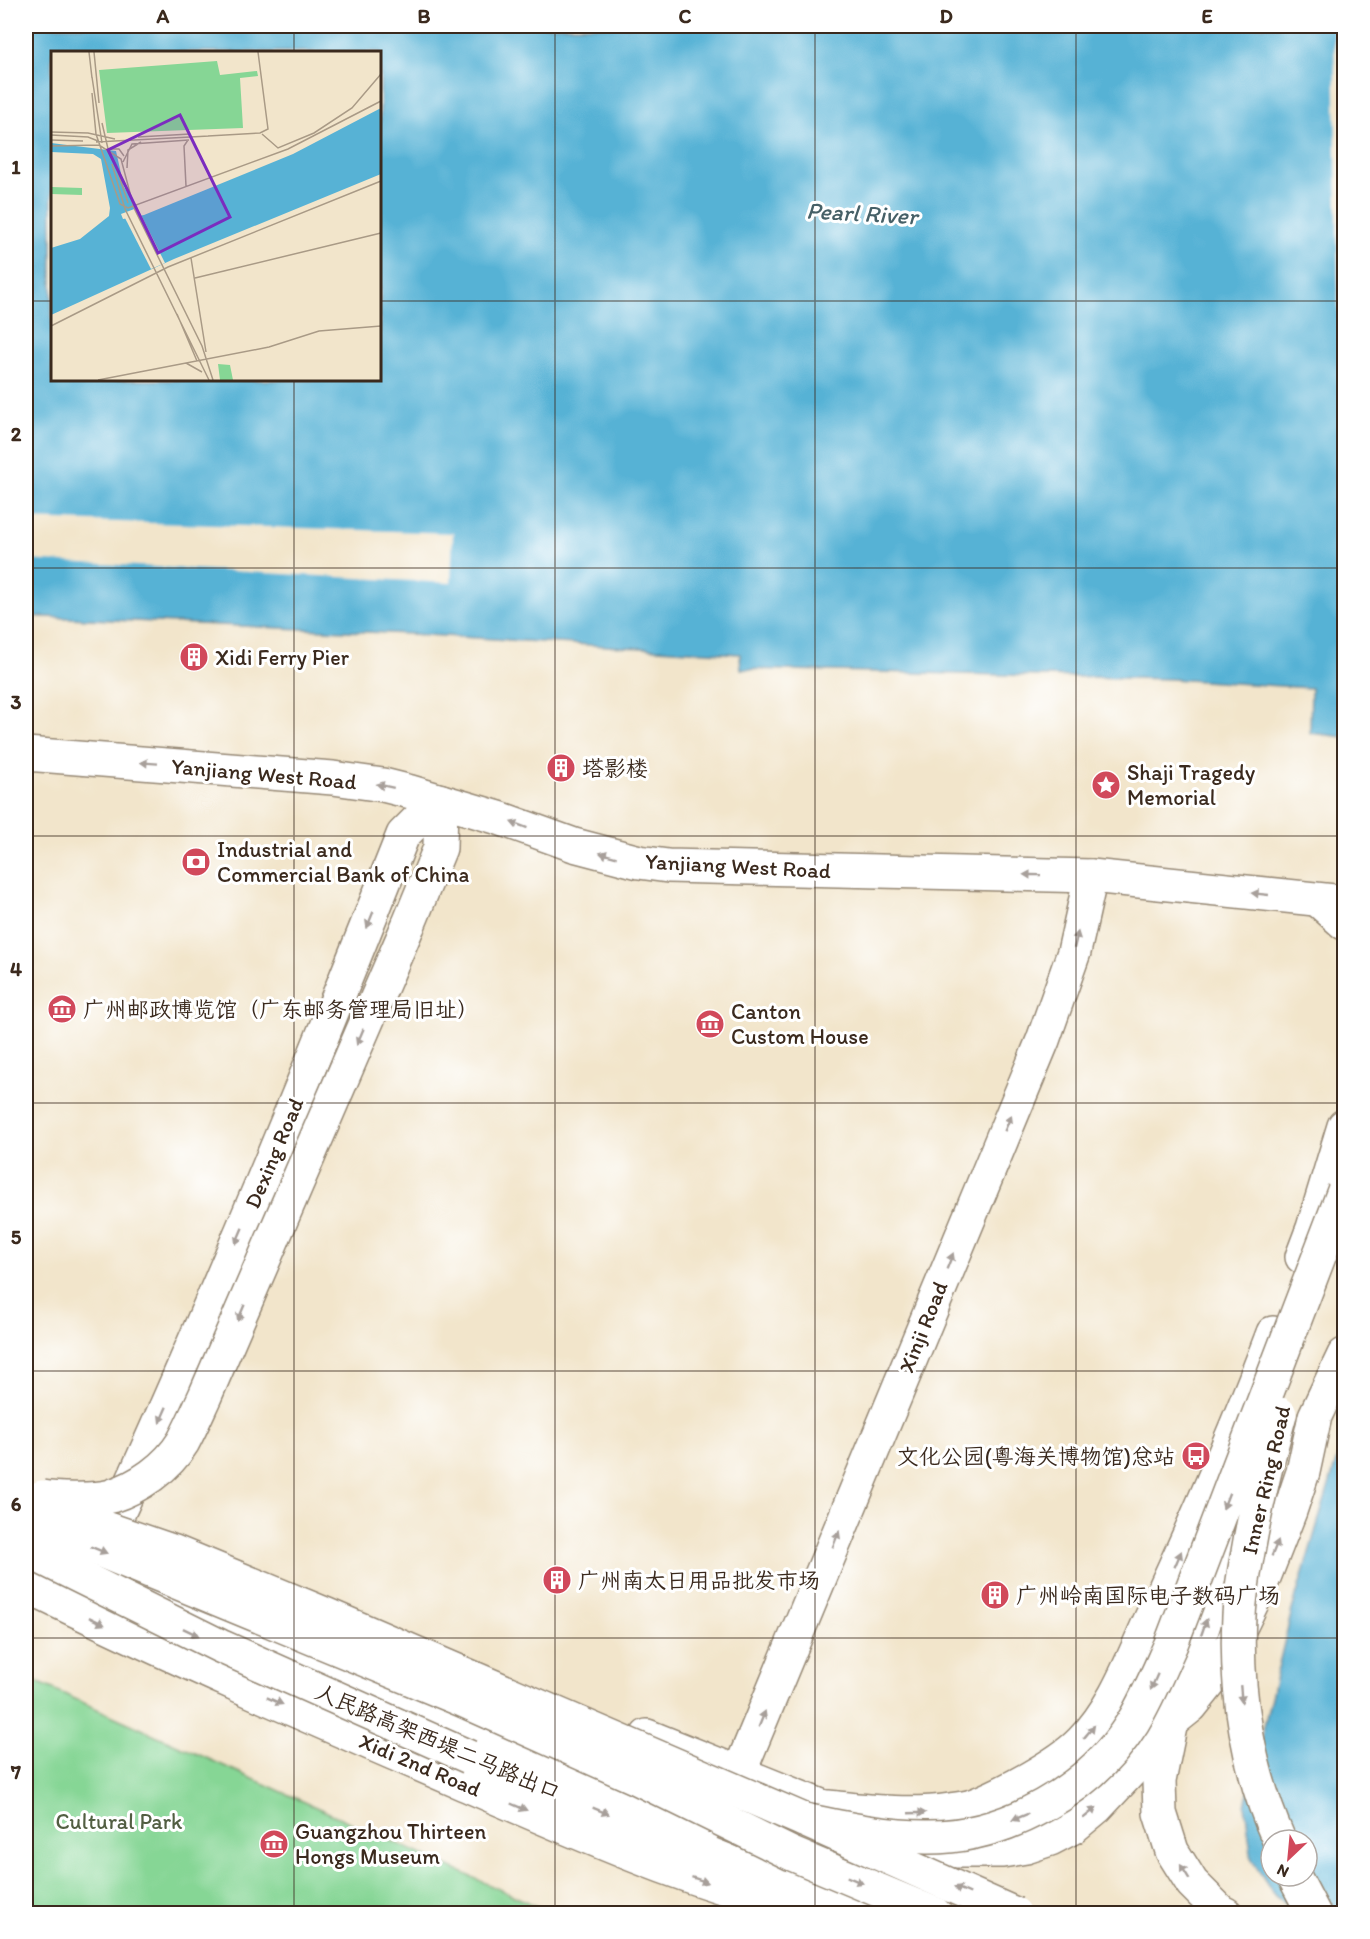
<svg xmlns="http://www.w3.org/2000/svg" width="1370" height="1939" viewBox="0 0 1370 1939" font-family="Itim,'LXGW WenKai TC',sans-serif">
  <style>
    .green { fill: #86d695; stroke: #60805a; stroke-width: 1.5 }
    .water { fill: #57b2d5; stroke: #496e7a; stroke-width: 1.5; fill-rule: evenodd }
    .pier { fill: #f2e5cb }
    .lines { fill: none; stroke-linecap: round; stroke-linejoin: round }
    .street-casing { stroke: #968874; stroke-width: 36 }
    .secondary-casing { stroke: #968874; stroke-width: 36 }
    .primary-casing { stroke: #968874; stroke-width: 36 }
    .highway-casing { stroke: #968874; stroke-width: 36 }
    .street { stroke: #fff; stroke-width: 33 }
    .secondary { stroke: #fff; stroke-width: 33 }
    .primary { stroke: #fff; stroke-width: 33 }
    .highway { stroke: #fff; stroke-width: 33 }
    .primary-bridge-casing { stroke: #968874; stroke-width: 36; stroke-linecap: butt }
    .highway-bridge-casing { stroke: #968874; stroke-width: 36; stroke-linecap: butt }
    .primary-bridge { stroke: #fff; stroke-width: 33 }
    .highway-bridge { stroke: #fff; stroke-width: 33 }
    .oneway { fill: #a79f9a }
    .grid { fill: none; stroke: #3b2a1e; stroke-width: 1.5; stroke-opacity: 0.55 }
    .labels { text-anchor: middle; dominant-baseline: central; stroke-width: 6; stroke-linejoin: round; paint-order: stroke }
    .poi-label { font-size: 22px; fill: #3b2a1e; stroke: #fff; text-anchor: start }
    .street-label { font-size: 22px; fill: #3b2a1e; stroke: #fff }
    .park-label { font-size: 22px; fill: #525e42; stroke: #fff }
    .water-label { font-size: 24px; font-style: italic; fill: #466067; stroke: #fff }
    .inset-road { fill: none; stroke: #a99a86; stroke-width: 1.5 }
    .view { fill: #7b2cbf; fill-opacity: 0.15; stroke: #7b2cbf; stroke-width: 3 }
    .inset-edge { fill: none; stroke: #3b2a1e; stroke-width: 3 }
    .neatline { fill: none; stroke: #3b2a1e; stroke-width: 2 }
    .grid-label { font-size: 20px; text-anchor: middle; font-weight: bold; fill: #3b2a1e }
  </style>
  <rect width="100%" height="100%" fill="#fff"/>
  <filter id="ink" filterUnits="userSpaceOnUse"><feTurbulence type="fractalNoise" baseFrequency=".0167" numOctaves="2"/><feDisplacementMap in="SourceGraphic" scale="12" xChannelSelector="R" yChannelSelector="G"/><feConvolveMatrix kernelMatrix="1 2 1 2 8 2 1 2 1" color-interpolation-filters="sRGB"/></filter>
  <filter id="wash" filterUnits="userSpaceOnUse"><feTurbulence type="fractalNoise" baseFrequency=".008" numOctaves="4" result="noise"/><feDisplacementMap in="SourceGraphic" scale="24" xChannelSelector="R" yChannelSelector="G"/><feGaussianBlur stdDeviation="1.35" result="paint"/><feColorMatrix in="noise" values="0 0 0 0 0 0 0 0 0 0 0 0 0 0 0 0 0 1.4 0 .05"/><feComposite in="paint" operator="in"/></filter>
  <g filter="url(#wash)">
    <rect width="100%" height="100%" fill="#f2e5cb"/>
    <path class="green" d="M26,1677L552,1913H26Z"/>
    <path class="water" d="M26,26H1344V737L1310,733L1311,688L1171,679L741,669L740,654L410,634L26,616ZM52,52H380V380H52Z
      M1344,1435V1913H1299L1275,1896L1252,1860L1245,1805L1292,1610ZM1271,1840H1307V1876H1271Z"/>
    <path class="pier" d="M1334,26H1344V647Z
      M26,519L453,533L451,583L26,560Z"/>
  </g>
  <g filter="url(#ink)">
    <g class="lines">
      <g class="street-casing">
        <path id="street" d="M1318,900L1344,923
          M1302,1257L1313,1228L1344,1126
          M739,1773L1043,1040L1074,952L1091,876
          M828,1807C869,1811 909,1816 950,1810C957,1809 965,1808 972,1806C1001,1795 1060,1764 1081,1742C1115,1708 1132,1659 1152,1616C1195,1524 1237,1429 1273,1333"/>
      </g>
      <g class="secondary-casing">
        <path id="secondary" d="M117,1516C219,1292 312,1064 403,835L418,820L441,801
          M109,1583L177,1600L635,1796L704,1828
          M26,1586C168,1656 314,1719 460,1782C579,1833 698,1889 826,1914
          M1174,1715C1197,1647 1216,1575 1251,1511
          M647,1736L861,1822
          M918,1842L956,1851H1002L1026,1847L1050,1839L1073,1827L1097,1807L1141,1760L1171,1722L1191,1706L1219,1671L1263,1580L1290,1511L1303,1472L1315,1416L1344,1355"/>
      </g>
      <g class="primary-casing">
        <path id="primary" d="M26,754L333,778L383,785L411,792L499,818L574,845L639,862L668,866L1091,876L1344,902
          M408,926L440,848L441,801
          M1171,1722L1159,1781L1160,1813L1172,1851L1192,1883L1220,1911L1226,1914
          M469,1757L859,1914"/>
      </g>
      <g class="highway-casing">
        <path id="highway" d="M1294,1876L1314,1914"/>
      </g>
      <use href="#street" class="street"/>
      <use href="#secondary" class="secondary"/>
      <use href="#primary" class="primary"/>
      <use href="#highway" class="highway"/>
      <g class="primary-bridge-casing">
        <path id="primary-bridge" d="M42,1497C57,1500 97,1500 111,1496C139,1487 167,1468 183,1442C191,1427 198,1411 205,1396L408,926
          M26,1501L172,1551L327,1615L804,1820L1015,1914
          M26,1550L220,1646L469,1757"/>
      </g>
      <g class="highway-bridge-casing">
        <path id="highway-bridge" d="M26,1520L460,1699L637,1778L792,1854L935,1914
          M804,1820C844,1828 885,1837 926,1837C1006,1838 1091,1790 1133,1722C1148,1697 1159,1670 1171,1644L1344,1191
          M1279,1840C1248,1770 1235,1692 1239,1616C1240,1595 1244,1573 1248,1552C1256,1505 1267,1460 1280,1414"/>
      </g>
      <use href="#primary-bridge" class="primary-bridge"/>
      <use href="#highway-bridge" class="highway-bridge"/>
    </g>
    <defs><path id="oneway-solid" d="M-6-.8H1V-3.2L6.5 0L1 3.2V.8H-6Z" transform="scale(1.5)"/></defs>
    <g class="oneway">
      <use href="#oneway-solid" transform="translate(149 763) rotate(-176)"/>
      <use href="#oneway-solid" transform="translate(385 786) rotate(-168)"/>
      <use href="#oneway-solid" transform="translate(519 825) rotate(-160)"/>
      <use href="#oneway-solid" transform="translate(608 855) rotate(-165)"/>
      <use href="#oneway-solid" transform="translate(1032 875) rotate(-179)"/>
      <use href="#oneway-solid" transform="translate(1260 894) rotate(-174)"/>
      <use href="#oneway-solid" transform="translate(370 920) rotate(112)"/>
      <use href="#oneway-solid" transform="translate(1076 940) rotate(-77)"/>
      <use href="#oneway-solid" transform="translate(360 1037) rotate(113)"/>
      <use href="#oneway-solid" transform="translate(1008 1123) rotate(-67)"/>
      <use href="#oneway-solid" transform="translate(239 1236) rotate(113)"/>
      <use href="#oneway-solid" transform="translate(950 1261) rotate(-68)"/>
      <use href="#oneway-solid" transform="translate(241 1313) rotate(113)"/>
      <use href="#oneway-solid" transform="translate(163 1415) rotate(114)"/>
      <use href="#oneway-solid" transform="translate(1226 1501) rotate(111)"/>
      <use href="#oneway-solid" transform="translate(836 1539) rotate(-68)"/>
      <use href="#oneway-solid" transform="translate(1275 1548) rotate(-68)"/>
      <use href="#oneway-solid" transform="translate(99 1550) rotate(22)"/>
      <use href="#oneway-solid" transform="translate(1178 1559) rotate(-67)"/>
      <use href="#oneway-solid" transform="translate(97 1621) rotate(26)"/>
      <use href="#oneway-solid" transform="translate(1204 1627) rotate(-71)"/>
      <use href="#oneway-solid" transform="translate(191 1632) rotate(26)"/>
      <use href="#oneway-solid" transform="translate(1154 1682) rotate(114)"/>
      <use href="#oneway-solid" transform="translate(1241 1694) rotate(85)"/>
      <use href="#oneway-solid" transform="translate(275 1701) rotate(24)"/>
      <use href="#oneway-solid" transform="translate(762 1719) rotate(-68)"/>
      <use href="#oneway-solid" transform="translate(1089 1732) rotate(-50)"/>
      <use href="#oneway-solid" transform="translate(519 1807) rotate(23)"/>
      <use href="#oneway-solid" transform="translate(601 1811) rotate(22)"/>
      <use href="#oneway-solid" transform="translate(917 1813) rotate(-2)"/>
      <use href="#oneway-solid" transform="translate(1090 1813) rotate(-39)"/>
      <use href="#oneway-solid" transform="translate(1020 1817) rotate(158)"/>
      <use href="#oneway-solid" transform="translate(1185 1872) rotate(-122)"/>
      <use href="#oneway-solid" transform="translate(700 1880) rotate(18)"/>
      <use href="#oneway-solid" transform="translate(855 1880) rotate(23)"/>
      <use href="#oneway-solid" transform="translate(962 1890) rotate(-157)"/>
    </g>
  </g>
  <path class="grid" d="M294,26V52M555,26V1914M815,26V1914M1076,26V1914M26,301H52M380,301H1344M294,380V1914M26,568H1344M26,836H1344M26,1103H1344M26,1371H1344M26,1638H1344"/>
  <defs>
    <g id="building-disc" transform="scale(1.5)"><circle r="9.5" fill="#d1495b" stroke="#fff"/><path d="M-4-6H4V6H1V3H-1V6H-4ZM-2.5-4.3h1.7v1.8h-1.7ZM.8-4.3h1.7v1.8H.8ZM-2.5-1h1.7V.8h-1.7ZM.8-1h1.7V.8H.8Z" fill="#fff"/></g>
    <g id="sight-disc" transform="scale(1.5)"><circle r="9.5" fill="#d1495b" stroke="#fff"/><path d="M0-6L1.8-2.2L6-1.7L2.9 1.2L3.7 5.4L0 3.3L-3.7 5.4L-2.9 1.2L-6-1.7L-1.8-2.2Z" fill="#fff"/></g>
    <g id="bank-disc" transform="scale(1.5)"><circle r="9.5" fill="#d1495b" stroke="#fff"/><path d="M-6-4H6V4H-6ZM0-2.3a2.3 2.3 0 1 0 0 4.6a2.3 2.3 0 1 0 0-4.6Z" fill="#fff"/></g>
    <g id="museum-disc" transform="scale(1.5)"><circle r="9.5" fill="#d1495b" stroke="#fff"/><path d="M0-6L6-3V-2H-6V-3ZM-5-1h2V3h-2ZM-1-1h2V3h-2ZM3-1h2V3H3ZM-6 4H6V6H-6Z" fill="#fff"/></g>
    <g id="bus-disc" transform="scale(1.5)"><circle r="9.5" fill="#d1495b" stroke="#fff"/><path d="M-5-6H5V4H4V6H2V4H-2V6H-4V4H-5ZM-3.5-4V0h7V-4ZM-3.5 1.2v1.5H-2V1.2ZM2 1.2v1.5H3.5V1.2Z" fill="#fff"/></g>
  </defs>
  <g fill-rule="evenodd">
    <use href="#building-disc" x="194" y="657"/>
    <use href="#building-disc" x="561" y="768"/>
    <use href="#sight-disc" x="1106" y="785"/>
    <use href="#bank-disc" x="196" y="862"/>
    <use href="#museum-disc" x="62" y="1009"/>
    <use href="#museum-disc" x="710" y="1024"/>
    <use href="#bus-disc" x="1196" y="1456"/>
    <use href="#building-disc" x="557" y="1580"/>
    <use href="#building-disc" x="995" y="1595"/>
    <use href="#museum-disc" x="274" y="1844"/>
  </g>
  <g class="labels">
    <g class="poi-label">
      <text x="215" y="657">Xidi Ferry Pier</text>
      <text x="582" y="768">塔影楼</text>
      <text x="1127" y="772">Shaji Tragedy<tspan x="1127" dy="25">Memorial</tspan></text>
      <text x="217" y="849">Industrial and<tspan x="217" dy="25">Commercial Bank of China</tspan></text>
      <text x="83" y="1009">广州邮政博览馆（广东邮务管理局旧址）</text>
      <text x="731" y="1011">Canton<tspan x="731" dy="25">Custom House</tspan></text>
      <text x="1175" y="1456" text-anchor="end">文化公园(粤海关博物馆)总站</text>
      <text x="578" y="1580">广州南太日用品批发市场</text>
      <text x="1016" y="1595">广州岭南国际电子数码广场</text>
      <text x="295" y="1831">Guangzhou Thirteen<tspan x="295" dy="25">Hongs Museum</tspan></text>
    </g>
    <g class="street-label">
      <text transform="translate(264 774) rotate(5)">Yanjiang West Road</text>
      <text transform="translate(738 866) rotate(3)">Yanjiang West Road</text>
      <text transform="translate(274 1153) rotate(-67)">Dexing Road</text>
      <text transform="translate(923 1327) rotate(-68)">Xinji Road</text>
      <text transform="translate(1266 1480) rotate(-77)">Inner Ring Road</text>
      <text transform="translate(438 1742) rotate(23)">人民路高架西堤二马路出口</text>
      <text transform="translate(420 1765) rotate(23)">Xidi 2nd Road</text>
    </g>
    <g class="park-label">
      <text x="119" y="1821">Cultural Park</text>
    </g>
    <g class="water-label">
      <text transform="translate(862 213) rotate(3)">Pearl River</text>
    </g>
  </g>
  <g transform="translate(51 51)">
    <rect width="330" height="330" fill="#f2e5cb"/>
    <path d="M166,10L169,24L206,20L207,25L189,27L192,77L56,82L48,19ZM0,136L31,137V144L0,143ZM167,313L179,314L182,329H169Z" fill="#86d695"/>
    <path d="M330,57V123L123,208L0,264V197L29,188L58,165L59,157L50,108L42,103L0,101V92L65,100L73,136L86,157L70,163L72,168L93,164L242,103Z" fill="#57b2d5"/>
    <path d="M89,162L114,212L100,218L74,167Z" fill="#f2e5cb"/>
    <path class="inset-road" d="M38,1L41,27M43,1L48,52M41,26L51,92M41,42L45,83L69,153L77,157L237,98L330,50M51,72L58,102M0,81L37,82L64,88M211,83L227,97L263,82L301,57L330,23M0,84L37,86L47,90M157,85L209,82L217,78L207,1M87,86L139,83M0,89L32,90M45,91L158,85M0,95L48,94L70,108L83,157L151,295L162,329M55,98L63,110L77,152M58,98H68L73,105M72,111L81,93L138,89M61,113L74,158L158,329M76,117L77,99L90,91M135,135L133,95L137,89M140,207L155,301M144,227L330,182M126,263L146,310M0,275L117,216L330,130M135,312L151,321M47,329L218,296L268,280L330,275"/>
    <path class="view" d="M129,64L179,166L107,202L57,99Z"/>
    <rect width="330" height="330" class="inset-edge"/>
  </g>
  <rect width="1370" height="1939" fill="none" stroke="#fff" stroke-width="66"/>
  <g transform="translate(1289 1858) rotate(206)"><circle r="28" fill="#ffffff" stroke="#b1aaa5" stroke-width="1.5"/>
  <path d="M0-4.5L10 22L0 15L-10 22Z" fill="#d1495b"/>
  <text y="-9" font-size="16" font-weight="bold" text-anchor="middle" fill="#3b2a1e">N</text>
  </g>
  <rect x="33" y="33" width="1304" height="1873" class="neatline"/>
  <g class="grid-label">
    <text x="163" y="23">A</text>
    <text x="424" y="23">B</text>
    <text x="685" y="23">C</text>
    <text x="946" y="23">D</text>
    <text x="1207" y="23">E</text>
    <text x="16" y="174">1</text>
    <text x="16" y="441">2</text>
    <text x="16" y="709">3</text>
    <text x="16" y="976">4</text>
    <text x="16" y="1244">5</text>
    <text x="16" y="1511">6</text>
    <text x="16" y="1779">7</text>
  </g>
</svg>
